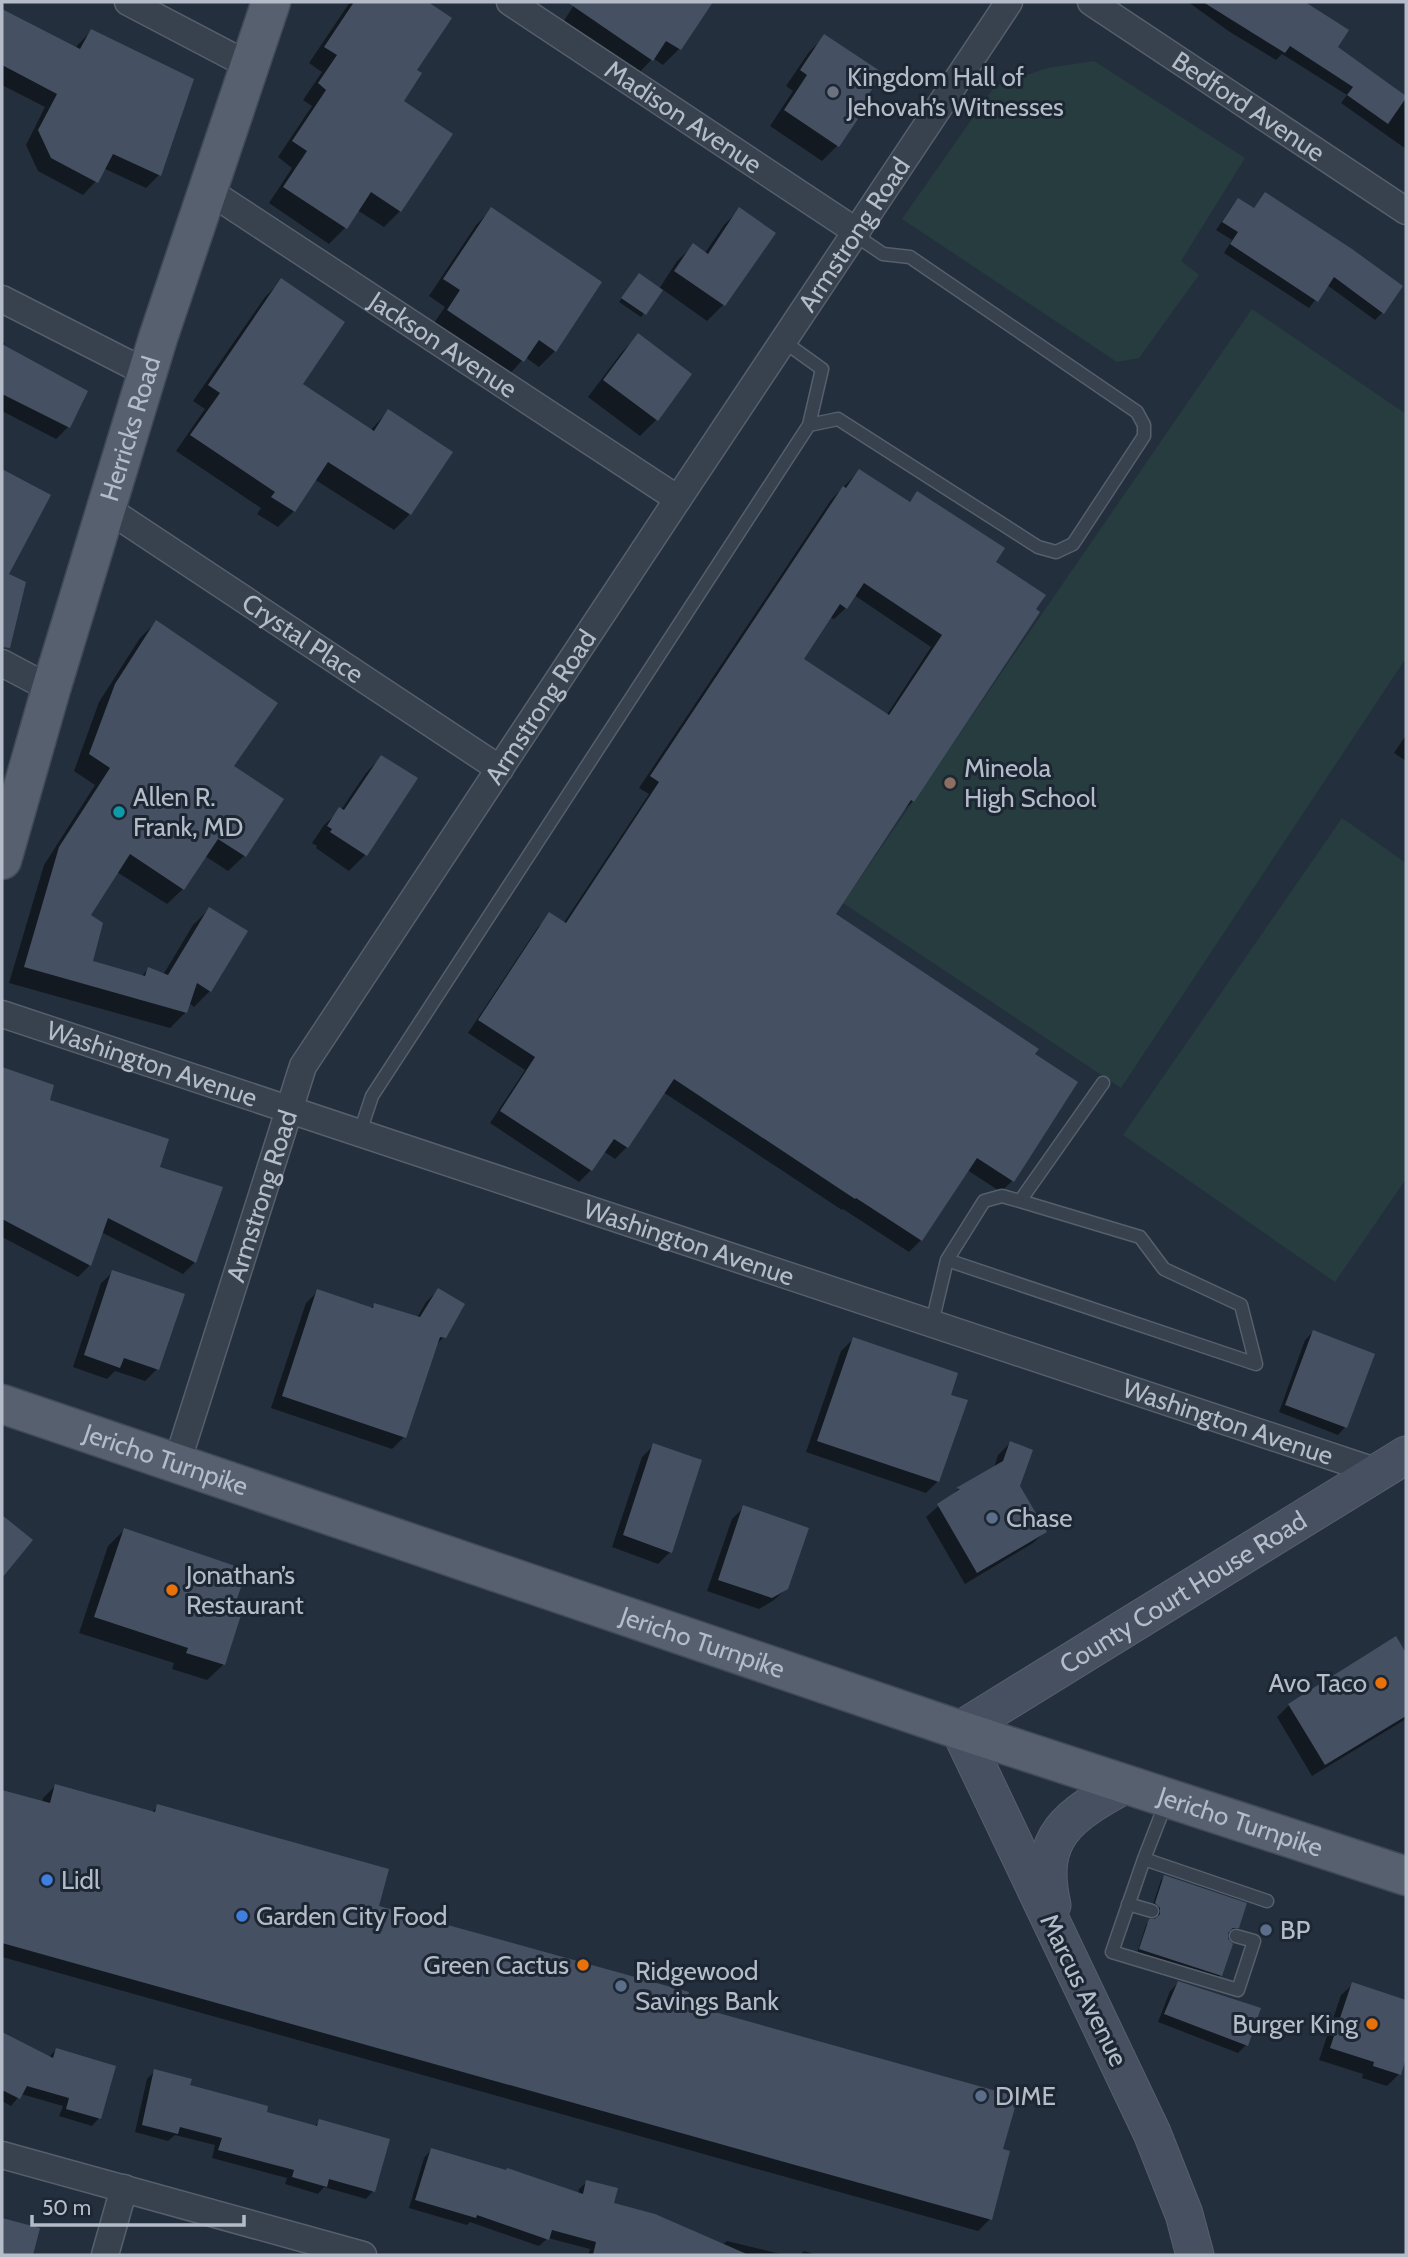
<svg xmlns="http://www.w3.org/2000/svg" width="1408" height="2257" viewBox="0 0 1408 2257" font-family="Cabin,sans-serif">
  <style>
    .green { fill: #263c3f }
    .shadow { fill: #0007; fill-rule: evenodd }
    .building { fill: #455162; fill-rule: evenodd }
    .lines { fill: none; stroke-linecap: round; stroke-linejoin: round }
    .service-casing { stroke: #565f6c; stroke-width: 15 }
    .minor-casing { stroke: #565f6c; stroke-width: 29 }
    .secondary-casing { stroke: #565f6c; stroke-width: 39 }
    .primary-casing { stroke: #414a57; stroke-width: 41 }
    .service { stroke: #38414e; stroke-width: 12 }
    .minor { stroke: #38414e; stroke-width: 26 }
    .secondary { stroke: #465061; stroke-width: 37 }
    .primary { stroke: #56606e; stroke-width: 38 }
    .worship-dot { fill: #6b7280; stroke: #1d2633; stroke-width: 2.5 }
    .education-dot { fill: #8d6e63; stroke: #1d2633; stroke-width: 2.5 }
    .culture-dot { fill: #0f9aa8; stroke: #1d2633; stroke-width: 2.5 }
    .service-dot { fill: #5c6f8a; stroke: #1d2633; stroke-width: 2.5 }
    .food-dot { fill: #e8710a; stroke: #1d2633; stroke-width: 2.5 }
    .shop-dot { fill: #3f7fe0; stroke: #1d2633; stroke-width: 2.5 }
    .labels { text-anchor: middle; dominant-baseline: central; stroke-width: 6; stroke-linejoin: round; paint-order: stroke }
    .poi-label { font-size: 26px; fill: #b4bcc9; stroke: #1d2633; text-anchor: start }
    .street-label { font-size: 26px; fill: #b4bcc9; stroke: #1d2633 }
  </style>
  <rect width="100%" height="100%" fill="#242f3e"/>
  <path class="green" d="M1094,61L1245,158L1181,261L1199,275L1139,358L1117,362L902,219L995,86L1047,68Z
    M1252,309L1406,414V658L1121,1088L843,903Z
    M1342,818L1406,863V1179L1335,1282L1123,1135Z"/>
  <path class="shadow" d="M350,2H424L449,18L415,70L401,101L451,134L400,211L384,227L357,210L345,228L329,244L269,203L292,168L278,157L312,106L303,100L322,72L309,63Z
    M570,2H711L679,49L663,65L653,58L636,76L562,24L574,5Z
    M1188,2H1302L1346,30L1336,47L1406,98V149L1341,103L1347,95L1282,54L1276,60L1230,32Z
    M2,12L75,48L91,31L159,175L146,188L103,168L96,181L83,195L38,171L26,145L45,107L2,85Z
    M825,36L856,111L838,145L822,161L770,126L793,91L786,86L809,52Z
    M1265,194L1383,312L1375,320L1327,285L1309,308L1224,253L1232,240L1216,230L1231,208L1238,200L1253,209Z
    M740,209L773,233L723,305L707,321L662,289L641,317L619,302L636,278L659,289L677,261L693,246L705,253L724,225Z
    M491,210L555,351L539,367L525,357L507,377L432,326L445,307L429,296L476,225Z
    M281,281L300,385L370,431L388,411L410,514L394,530L314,479L294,511L278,527L257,514L261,508L176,451L205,409L193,401L265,297Z
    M638,336L690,374L656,420L640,436L588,397L622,352Z
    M2,342L5,343L3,347L68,427L56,439L2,411Z
    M2,471L49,495L7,575L4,631L2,632Z
    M859,471L908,503L918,493L994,562L913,801L901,813L834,914L1033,1055L1012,1181L1001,1192L967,1170L921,1240L909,1252L843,1209L842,1210L663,1092L627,1147L615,1159L603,1151L591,1170L579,1182L490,1123L525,1070L468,1033L538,927L550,915L563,924L649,794L639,788L831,500ZM854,595L931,647L886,716L801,659L829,617L834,619L846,608Z
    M156,622L231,766L244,856L228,871L205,856L183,889L167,904L117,872L88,916L90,962L141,977L148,969L163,975L193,925L209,909L210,991L194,1007L189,1003L186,1012L170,1028L9,983L44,865L95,785L74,771L99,702L140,638Z
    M1406,735V761L1394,753Z
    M381,757L365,855L349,871L316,848L317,846L312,843L324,825L341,810L366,773Z
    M2,1069L52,1086L48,1101L158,1168L195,1262L183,1274L101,1232L90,1265L78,1277L2,1237Z
    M113,1272L157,1369L145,1381L115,1371L107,1379L73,1367L101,1283Z
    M438,1290L444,1337L435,1346L404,1437L392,1449L271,1408L306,1303L318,1291L370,1309L374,1305L417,1318L426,1302Z
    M1313,1332L1345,1427L1338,1435L1279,1412L1305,1340Z
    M853,1339L938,1481L926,1493L806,1452L841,1351Z
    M1010,1443L1018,1486L1045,1532L1033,1543L965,1584L926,1517L957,1490L994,1468L998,1455Z
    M654,1445L670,1552L658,1564L612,1547L642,1457Z
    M744,1507L787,1588L774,1600L759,1609L707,1591L732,1519Z
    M124,1530L231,1611L239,1613L223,1665L207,1680L172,1669L174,1663L79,1633L108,1546Z
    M1395,1638L1406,1656V1719L1312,1776L1277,1717L1289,1705Z
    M55,1786L151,1813L158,1806L377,1907L684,2005L990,2219L978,2231L2,1957V1791L42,1803L43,1798Z
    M1164,1877L1237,1927L1233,1930H1228L1221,1975L1217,1979L1137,1953L1146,1925L1150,1921L1157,1919L1158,1912L1152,1907L1161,1880Z
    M1178,1983L1259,2010L1246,2045L1238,2053L1158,2022L1170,1991Z
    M1353,1984L1406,2002V2053L1399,2074L1387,2086L1362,2078L1363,2074L1319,2060L1341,1995Z
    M2,2034L48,2058L56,2050L99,2118L92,2126L59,2116L63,2106L21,2094L11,2106L2,2101Z
    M155,2071L188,2086L264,2113L314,2127L320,2121L373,2191L366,2199L324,2187L318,2194L285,2184L287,2178L212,2158L215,2145L175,2135L168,2141L135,2132L147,2079Z
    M431,2150L578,2194L579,2189L587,2182L612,2204L722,2245L727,2241L785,2255H588L590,2249L548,2238L539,2246L470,2222L467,2225L409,2208L424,2158Z
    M804,2251L818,2255H800Z"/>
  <path class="building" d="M354,2H428L452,18L417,70L422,73L404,101L453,134L401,212L371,192L347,229L283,187L307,151L292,141L326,90L318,83L337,55L324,47Z
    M567,2H713L681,50L666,41L653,61Z
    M1203,2H1305L1349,30L1338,47L1406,96V98L1388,124L1347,95L1353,87L1290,46L1285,53Z
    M2,9L80,49L91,29L194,79L161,176L113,154L98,183L51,158L38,130L57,94L2,65Z
    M824,34L883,73L858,110L862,113L839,147L784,110L807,75L800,70Z
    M1265,192L1352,249L1403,286L1384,314L1334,277L1318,302L1230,244L1238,232L1222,222L1238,198L1254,208Z
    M491,207L602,282L556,352L539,340L524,362L447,310L460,290L443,279Z
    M739,207L776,233L725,306L674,271L693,243L708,254Z
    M639,273L663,290L646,315L621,298Z
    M281,278L345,322L303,384L374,431L388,409L453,452L411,515L328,462L295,512L271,497L275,492L190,435L220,393L208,385Z
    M638,333L692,374L658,421L603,380Z
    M2,344L88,391L70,428L2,394Z
    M2,469L51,495L9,574L26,582L10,648L2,647Z
    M859,469L910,502L917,491L1005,548L996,562L1046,595L1036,609L1040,612L914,802L911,800L836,914L1039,1049L1035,1054L1078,1082L1014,1182L977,1158L922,1241L856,1198L855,1199L674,1079L628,1148L614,1139L592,1171L500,1111L535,1057L478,1020L549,912L566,923L659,782L650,776L843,486L846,488ZM864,583L942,635L889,715L804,659L840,604L847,609Z
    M156,620L278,703L234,766L284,799L246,857L218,839L184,890L130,854L91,915L103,923L93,961L145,976L148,967L168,975L209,907L248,931L211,992L197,983L187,1013L24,967L59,847L110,768L89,754L115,684Z
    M381,755L418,778L367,856L330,832L332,829L327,826L339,807L344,810Z
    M2,1067L54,1085L50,1100L169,1139L160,1167L223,1187L196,1263L108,1218L91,1266L2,1219Z
    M112,1270L185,1294L159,1370L124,1358L120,1368L84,1355Z
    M438,1288L465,1304L446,1338L440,1337L406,1438L282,1396L317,1289L373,1308L374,1303L420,1317Z
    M1313,1330L1375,1354L1347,1428L1285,1405Z
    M853,1337L958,1373L951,1395L968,1400L939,1482L817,1441Z
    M1010,1441L1033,1450L1020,1486L1047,1532L977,1573L937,1504L960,1489L956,1488L1003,1461Z
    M653,1443L702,1460L672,1553L623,1535Z
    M743,1505L809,1528L788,1589L772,1598L718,1580Z
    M2,1515L33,1540L2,1578Z
    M124,1528L247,1570L233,1610L242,1612L225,1665L186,1653L188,1648L94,1617Z
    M1396,1636L1406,1653V1716L1325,1765L1288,1704Z
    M55,1784L155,1812L157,1804L389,1869L379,1906L689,1992L686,2004L1018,2097L1003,2149L1010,2151L992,2220L2,1943V1790L50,1803Z
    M1164,1875L1247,1903L1239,1928H1233L1228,1933V1939L1233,1944L1222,1976L1139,1949L1149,1919H1155L1160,1914V1908L1155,1903Z
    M1178,1981L1261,2008L1248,2046L1164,2014Z
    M1352,1982L1406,2000V2058L1401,2075L1373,2066L1374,2062L1330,2048Z
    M2,2032L53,2058L56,2048L116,2066L101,2119L66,2109L69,2098L27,2086L20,2099L2,2090Z
    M154,2069L192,2079L190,2085L268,2106L267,2112L317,2126L319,2119L390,2139L375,2192L329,2179L327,2187L292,2177L294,2170L218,2150L222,2138L180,2127L178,2134L142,2125Z
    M431,2148L506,2170L507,2168L583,2194L586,2180L618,2188L614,2203L655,2214L749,2255H593L596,2242L552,2230L549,2240L477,2215L476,2218L415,2200Z
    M2,2218L40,2228L33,2255H2Z"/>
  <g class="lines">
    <g class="service-casing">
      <path id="service" d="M809,425L838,419L1038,547L1056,552L1073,544L1144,436V425L1137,412L910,257L883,254L855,235
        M360,1132L372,1096L809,425L822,369L783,341
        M947,1260L1256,1364L1241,1305L1164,1269L1140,1237L1020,1201
        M932,1323L947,1260L984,1201L1002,1196L1020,1201L1103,1083
        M1144,1859L1167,1800
        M1128,1904L1152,1911
        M1236,1936L1254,1941L1238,1990L1112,1952L1144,1859L1267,1901"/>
    </g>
    <g class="minor-casing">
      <g id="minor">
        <path d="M128,2L250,66"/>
        <path id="s1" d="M510,2L857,232"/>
        <path id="s2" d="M1091,2L1406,211"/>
        <path id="s3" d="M209,191L678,499"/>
        <path d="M2,299L149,374"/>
        <path id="s4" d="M106,508L500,769"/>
        <path d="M2,663L51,689"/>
        <path id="s5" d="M2,1014L1378,1472"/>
        <path id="s6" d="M177,1463L303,1066L678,499L1009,2"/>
        <path d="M2,2155L363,2255"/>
        <path d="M105,2255L124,2188"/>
      </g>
    </g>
    <g class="secondary-casing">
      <g id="secondary">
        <path d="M1052,1905C1036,1835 1070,1815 1126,1784"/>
        <path id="s7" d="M1195,2255L1184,2214L1152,2133L960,1730L1406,1455"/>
      </g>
    </g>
    <g class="primary-casing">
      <g id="primary">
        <path id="s8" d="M2,860L51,689L158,338L271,2"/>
        <path id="s9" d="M2,1404L960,1730L1406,1876"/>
      </g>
    </g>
    <use href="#service" class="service"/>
    <use href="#minor" class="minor"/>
    <use href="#secondary" class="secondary"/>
    <use href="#primary" class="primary"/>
  </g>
  <circle class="worship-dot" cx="833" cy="92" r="7"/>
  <circle class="education-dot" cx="950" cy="783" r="7"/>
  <circle class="culture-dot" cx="119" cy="812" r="7"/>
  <g class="service-dot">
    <circle cx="992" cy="1518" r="7"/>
    <circle cx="1266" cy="1930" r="7"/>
    <circle cx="621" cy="1986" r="7"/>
    <circle cx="981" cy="2096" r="7"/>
  </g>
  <g class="food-dot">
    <circle cx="172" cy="1590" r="7"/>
    <circle cx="1381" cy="1683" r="7"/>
    <circle cx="583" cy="1965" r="7"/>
    <circle cx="1372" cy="2024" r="7"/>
  </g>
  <g class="shop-dot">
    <circle cx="47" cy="1880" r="7"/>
    <circle cx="242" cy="1916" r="7"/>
  </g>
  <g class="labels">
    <g class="poi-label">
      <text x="847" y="77">Kingdom Hall of<tspan x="847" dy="30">Jehovah’s Witnesses</tspan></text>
      <text x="964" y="768">Mineola<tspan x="964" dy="30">High School</tspan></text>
      <text x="133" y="797">Allen R.<tspan x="133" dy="30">Frank, MD</tspan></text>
      <text x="1006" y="1518">Chase</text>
      <text x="186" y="1575">Jonathan’s<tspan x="186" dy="30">Restaurant</tspan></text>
      <text x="1367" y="1683" text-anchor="end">Avo Taco</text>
      <text x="61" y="1880">Lidl</text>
      <text x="256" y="1916">Garden City Food</text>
      <text x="1280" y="1930">BP</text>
      <text x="569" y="1965" text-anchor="end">Green Cactus</text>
      <text x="635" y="1971">Ridgewood<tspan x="635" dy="30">Savings Bank</tspan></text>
      <text x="1358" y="2024" text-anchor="end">Burger King</text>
      <text x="995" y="2096">DIME</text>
    </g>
    <g class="street-label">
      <text stroke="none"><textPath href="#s2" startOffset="189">Bedford Avenue</textPath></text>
      <text stroke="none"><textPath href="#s1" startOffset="208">Madison Avenue</textPath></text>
      <text stroke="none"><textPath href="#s6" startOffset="1414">Armstrong Road</textPath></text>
      <text stroke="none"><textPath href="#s3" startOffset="280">Jackson Avenue</textPath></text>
      <text stroke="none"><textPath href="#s8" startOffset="450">Herricks Road</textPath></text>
      <text stroke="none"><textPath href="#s4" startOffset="236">Crystal Place</textPath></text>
      <text stroke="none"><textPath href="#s6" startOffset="847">Armstrong Road</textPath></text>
      <text stroke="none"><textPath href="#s5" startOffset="158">Washington Avenue</textPath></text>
      <text stroke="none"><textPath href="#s6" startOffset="280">Armstrong Road</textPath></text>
      <text stroke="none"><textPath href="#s5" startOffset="724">Washington Avenue</textPath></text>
      <text stroke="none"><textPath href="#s5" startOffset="1292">Washington Avenue</textPath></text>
      <text stroke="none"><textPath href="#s9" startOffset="173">Jericho Turnpike</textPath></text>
      <text stroke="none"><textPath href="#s7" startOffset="838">County Court House Road</textPath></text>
      <text stroke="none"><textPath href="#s9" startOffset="740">Jericho Turnpike</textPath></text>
      <text stroke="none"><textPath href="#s9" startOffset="1307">Jericho Turnpike</textPath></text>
      <text transform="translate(1084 1990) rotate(64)">Marcus Avenue</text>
    </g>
  </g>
  <rect width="1408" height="2257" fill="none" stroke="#b4bcc9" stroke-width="7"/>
  <path d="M32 2215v10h212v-10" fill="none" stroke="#b4bcc9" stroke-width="3.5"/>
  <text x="42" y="2215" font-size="21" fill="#b4bcc9" stroke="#1d2633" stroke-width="5" paint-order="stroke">50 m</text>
</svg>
